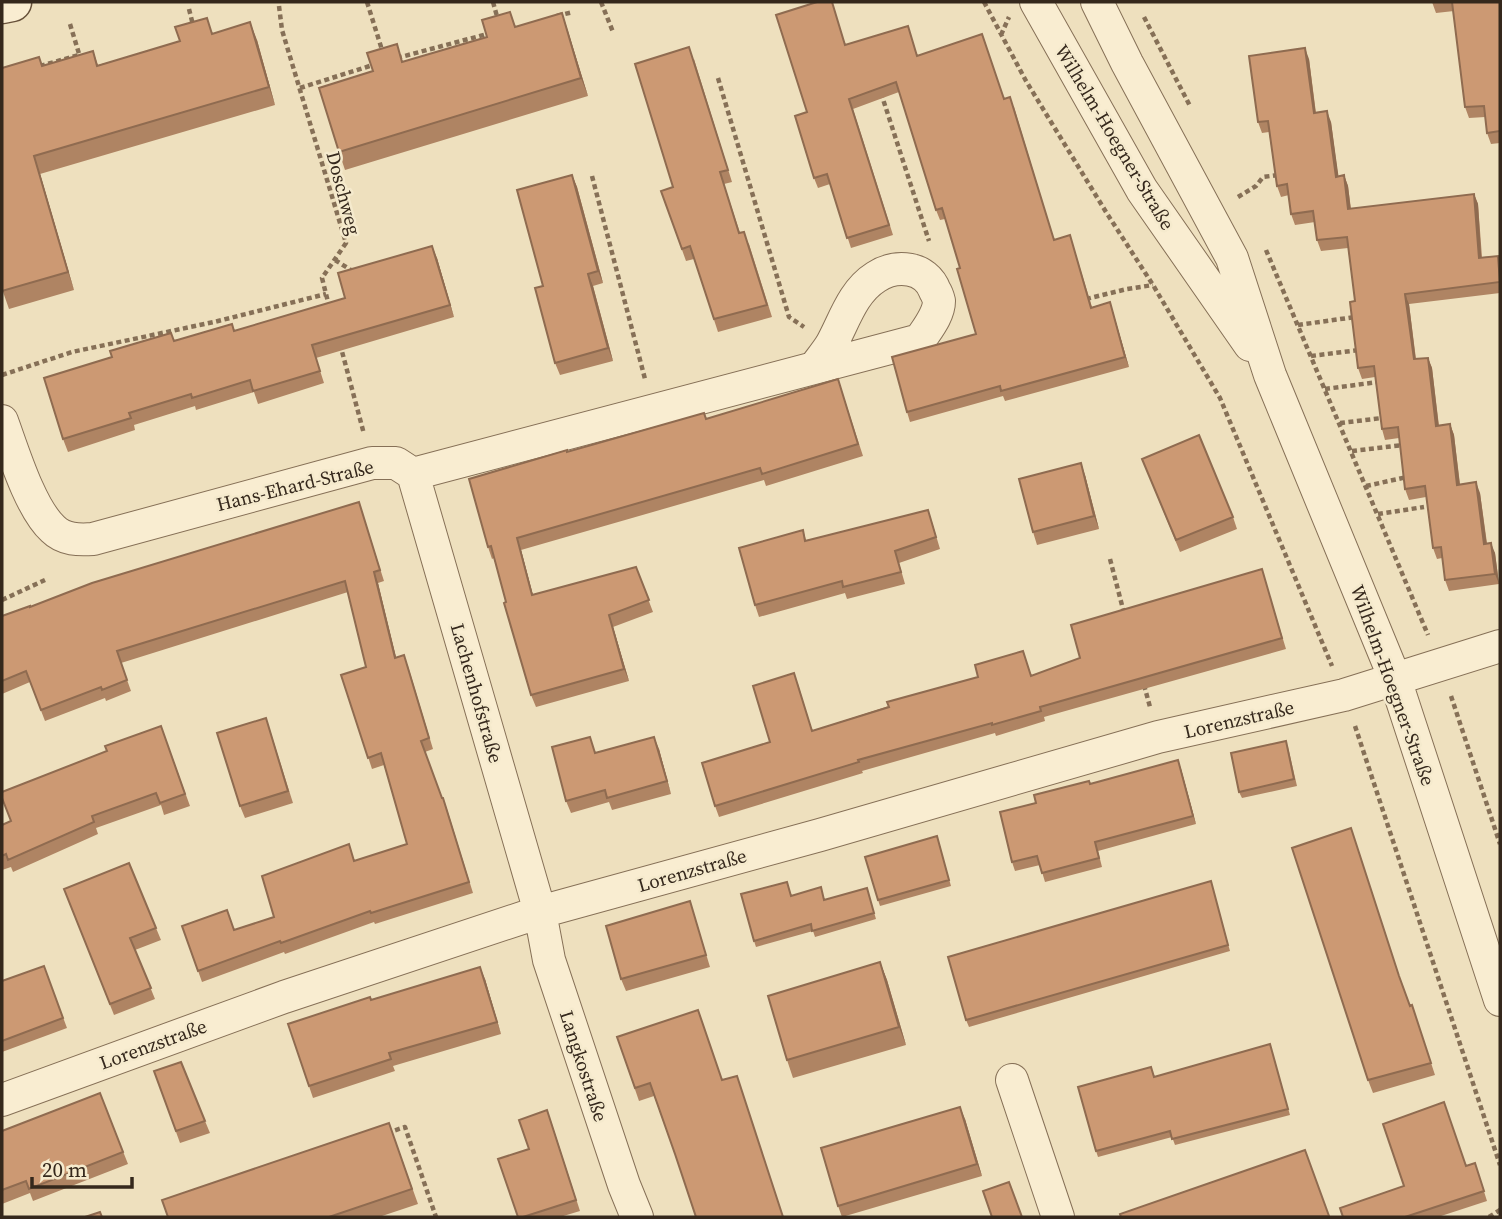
<svg xmlns="http://www.w3.org/2000/svg" width="1502" height="1219" viewBox="0 0 1502 1219" font-family="'Source Serif 4',serif">
  <style>
    .lines { fill: none; stroke-linecap: round; stroke-linejoin: round }
    .street-casing { stroke: #867057; stroke-width: 34 }
    .secondary-casing { stroke: #67513a; stroke-width: 41 }
    .path { stroke: #867057; stroke-width: 4.5; stroke-dasharray: 5 3.5; stroke-linecap: butt }
    .street { stroke: #f9edd1; stroke-width: 32 }
    .secondary { stroke: #f9edd1; stroke-width: 38 }
    .wall { fill: #af8463 }
    .shaded-wall { fill: #8f6b50 }
    .building { fill: #cc9973; stroke: #8f6b50; stroke-width: 2 }
    .labels { text-anchor: middle; dominant-baseline: central; stroke-width: 5; stroke-linejoin: round; paint-order: stroke }
    .street-label { font-size: 19px; fill: #35281c; stroke: #f5eacd }
  </style>
  <rect width="100%" height="100%" fill="#eee0be"/>
  <g class="lines">
    <g class="street-casing">
      <path id="street" d="M1036,2L1142,190L1250,345
        M1097,2L1127,63L1232,258L1270,375L1395,679L1500,1000
        M2,421C13,451 30,508 53,529C64,540 79,540 93,539L372,463H396L413,474L920,340C927,329 939,315 939,301C938,297 937,294 935,291C926,266 896,264 876,277C852,292 844,322 831,345C826,353 820,360 815,367
        M413,474L540,912L549,960L624,1185L637,1217
        M1012,1080L1058,1217
        M2,1100L284,997L540,912L820,835L1158,737L1344,695L1500,646"/>
    </g>
    <g class="secondary-casing">
      <path id="secondary" d="M2,4L12,2"/>
    </g>
    <path class="path" d="M367,2L383,53
      M493,2L498,20
      M601,2L613,32
      M984,2L1026,81L1106,212L1153,285L1220,398L1332,666
      M279,6L282,30L346,243L322,278L329,306
      M189,9L193,25
      M557,16L573,12
      M1144,17L1190,106
      M70,24L80,57
      M1001,35L1009,17
      M397,58L491,33
      M40,66L79,55
      M718,78L789,317L804,327
      M300,88L376,64
      M881,93L929,241
      M592,176L645,379
      M1238,197L1256,186L1263,177L1278,175
      M1266,250L1428,635
      M335,260L354,272
      M1086,299L1127,289L1153,285
      M1298,325L1355,317
      M340,344L364,434
      M1311,356L1359,350
      M2,375L72,352L214,322L326,294
      M1325,389L1378,382
      M1340,423L1382,418
      M1352,451L1403,445
      M1366,486L1407,477
      M1378,514L1424,507
      M1110,559L1124,613
      M2,600L45,580
      M1144,685L1150,707
      M1451,696L1500,844
      M1355,726L1500,1165
      M387,1133L405,1127L436,1217
      M1489,1217L1500,1210"/>
    <use href="#street" class="street"/>
    <use href="#secondary" class="secondary"/>
  </g>
  <path class="wall" d="M1432,2H1500V143L1491,144L1487,133L1485,117L1469,118L1465,107L1454,11L1436,13Z
    M510,12L515,27L562,13L588,96L345,170L339,152L403,62L487,37Z
    M213,34L257,40L275,105L40,174L74,290L9,309L2,289L43,66L93,51L98,65Z
    M846,45L917,56L1004,99L1014,107L1054,240L1073,245L1092,307L1110,302L1129,367L1005,401L1003,396L910,422L907,412L976,334L960,268L945,219L940,220L936,210L899,92L853,109L893,235L851,248L830,184L818,188L814,178L807,112Z
    M694,59L732,182L724,184L740,233L749,244L772,317L718,332L694,259L686,261L661,191L673,187Z
    M1309,59L1316,113L1331,122L1338,176L1344,175L1348,186L1351,209L1474,194L1478,204L1482,257L1498,256L1500,263V293L1409,304L1416,359L1428,358L1432,368L1439,426L1450,424L1454,435L1460,484L1480,493L1487,543L1495,553L1499,584L1449,591L1445,580L1442,558L1437,559L1433,548L1426,497L1409,500L1405,489L1399,438L1385,440L1382,429L1375,377L1362,379L1358,368L1355,301L1348,248L1321,251L1317,240L1315,222L1295,225L1291,214L1289,195L1281,197L1277,186L1269,132L1262,133L1258,122Z
    M572,175L577,187L603,283L593,286L613,361L560,375L555,363L543,286Z
    M437,258L454,317L316,358L324,383L258,404L254,392L196,410L195,406L134,425L135,430L68,452L63,439L174,340L235,331L345,298Z
    M838,379L863,456L766,486L764,480L521,550L533,595L636,567L653,612L613,627L629,681L536,707L531,695L494,558L492,559L488,547L567,452L706,419Z
    M1142,459L1233,517L1237,529L1180,552Z
    M1085,475L1099,529L1037,545L1033,532Z
    M359,502L384,581L378,583L396,658L408,666L433,749L425,752L442,798H443L447,809L473,893L375,924L374,922L285,954L284,952L202,982L182,926L234,930L274,917L354,861L407,844L384,765L372,769L341,675L366,667L348,592L121,663L131,691L106,701L105,698L45,721L30,682L2,694V616Z
    M932,522L940,549L899,563L905,584L847,599L845,593L759,617L755,605L803,530L806,540Z
    M1265,580L1286,649L1044,717L1045,721L996,736L995,733L862,771L863,773L719,817L715,806L770,742L798,684L812,731L978,677L1023,651L1031,676L1080,658Z
    M161,726L190,806L164,815L161,805L96,828L98,834L13,872L11,867L2,870V825L11,821L107,751Z
    M270,730L293,803L245,818L240,806Z
    M1288,747L1297,786L1242,798L1239,792Z
    M659,749L671,794L612,810L609,802L571,813L566,801L596,753Z
    M1181,769L1196,824L1098,851L1102,867L1045,882L1040,865L1015,871L1012,862L1036,803L1090,784Z
    M937,836L951,886L880,906L878,900Z
    M1211,881L1230,951L969,1027L966,1020Z
    M64,889L156,928L161,940L135,950L155,999L114,1015Z
    M791,895L825,900L869,895L876,919L815,937L813,931L756,947L754,941Z
    M694,914L710,967L626,991L621,979Z
    M880,962L887,980L906,1045L793,1078L787,1060Z
    M44,966L67,1028L2,1052V981Z
    M485,979L501,1034L393,1066L395,1071L313,1098L288,1024L371,1000Z
    M1404,989L1410,1006L1412,1005L1435,1075L1373,1093L1368,1080Z
    M698,1010L675,1154L654,1096L639,1101L617,1037Z
    M1270,1044L1290,1115L1175,1145L1172,1137L1098,1157L1096,1151L1154,1077Z
    M154,1071L205,1121L210,1133L180,1143Z
    M100,1093L128,1164L33,1201L30,1193L2,1204V1131Z
    M965,1119L982,1176L842,1217L838,1206Z
    M551,1121L580,1211L560,1217H518L529,1149Z
    M389,1123L418,1204L379,1217H168Z
    M1475,1163L1487,1201L1438,1217H1343Z"/>
  <path class="shaded-wall" d="M562,13L568,31L588,96L581,78Z
    M250,22L257,40L275,105L269,87Z
    M1305,48L1309,59L1317,124L1314,113Z
    M1327,111L1331,122L1340,187L1336,177Z
    M34,156L40,174L74,290L68,272Z
    M572,175L577,187L603,283L598,271Z
    M1344,175L1348,186L1352,220L1348,209Z
    M1474,194L1478,204L1482,269L1479,258Z
    M432,246L437,258L454,317L450,305Z
    M588,274L593,286L613,361L608,348Z
    M1405,294L1409,304L1417,370L1414,359Z
    M1110,302L1113,312L1129,367L1125,357Z
    M1428,358L1432,368L1440,437L1436,426Z
    M1450,424L1454,435L1461,495L1457,485Z
    M1081,463L1085,475L1099,529L1094,516Z
    M1476,482L1480,493L1488,554L1484,544Z
    M517,538L521,550L536,607L532,595Z
    M1491,543L1495,553L1499,584L1495,574Z
    M374,572L378,583L399,669L395,658Z
    M609,615L613,627L629,681L624,669Z
    M654,737L659,749L671,794L667,781Z
    M1178,760L1181,769L1196,824L1193,816Z
    M880,962L887,980L906,1045L899,1027Z
    M480,967L485,979L501,1034L497,1022Z
    M960,1107L965,1119L982,1176L977,1164Z"/>
  <path class="building" d="M817,2H832L845,45L908,26L917,56L982,34L1004,99L1010,97L1054,240L1070,235L1091,308L1110,302L1125,357L1001,391L1000,386L907,412L892,357L976,334L957,269L960,268L942,208L936,210L896,82L849,99L889,225L847,238L827,174L814,178L795,116L807,112L776,15Z
    M1452,2H1500V131L1487,133L1484,106L1465,107Z
    M510,12L515,27L562,13L581,78L339,152L319,88L373,71L367,53L397,44L402,62L487,37L482,20Z
    M207,18L212,34L250,22L269,87L34,156L68,272L2,291V68L39,57L42,66L93,51L97,66L180,41L175,27Z
    M689,47L728,170L720,172L739,233L744,232L767,305L714,319L690,246L682,249L661,191L673,187L635,64Z
    M1305,48L1314,113L1327,111L1336,177L1344,175L1348,209L1474,194L1479,258L1498,256L1500,282L1405,294L1414,359L1428,358L1436,426L1450,424L1457,485L1476,482L1484,544L1491,543L1495,574L1445,580L1441,547L1433,548L1425,486L1405,489L1398,427L1382,429L1374,366L1358,368L1350,302L1355,301L1347,237L1317,240L1313,211L1291,214L1287,184L1277,186L1268,121L1258,122L1249,56Z
    M572,175L598,271L588,274L608,348L555,363L535,288L543,286L517,190Z
    M432,246L450,305L312,345L320,371L253,391L250,380L192,398L191,394L129,413L131,418L63,439L44,378L112,357L110,351L171,333L174,341L232,324L234,331L345,298L338,273Z
    M838,379L858,444L762,474L760,468L517,538L532,595L636,567L649,600L609,615L624,669L531,695L504,603L506,602L491,546L488,547L469,479L567,450V452L704,413L706,419Z
    M1199,435L1233,517L1176,540L1142,459Z
    M1081,463L1094,516L1033,532L1019,479Z
    M359,502L380,570L374,572L395,658L404,655L429,738L421,741L442,798H443L469,882L371,913L370,911L281,943L280,941L198,971L182,926L227,910L234,930L274,917L262,876L349,844L354,861L407,844L381,753L368,758L341,675L366,667L345,581L117,651L127,680L102,690L101,687L41,710L26,671L2,681V616L30,606V607L92,583Z
    M928,510L936,537L895,551L901,572L843,587L842,581L755,605L739,548L803,530L805,541Z
    M1262,569L1282,638L1040,707L1041,711L992,725V723L858,760L859,762L715,806L702,763L770,742L753,686L794,673L812,731L889,707L887,702L978,677L975,665L1023,651L1031,676L1080,658L1071,625Z
    M266,718L288,791L240,806L217,733Z
    M161,726L185,794L160,803L156,793L92,816L94,822L8,860L6,854L2,856V825L11,821L2,798V792L107,751L105,746Z
    M590,737L595,753L654,737L667,781L607,798L605,790L566,801L552,747Z
    M1286,741L1294,779L1239,792L1231,753Z
    M1178,760L1193,816L1095,842L1099,858L1042,873L1037,856L1012,862L1000,812L1036,803L1034,795L1089,781L1090,784Z
    M1351,828L1399,976L1410,1006L1412,1005L1431,1063L1368,1080L1292,848Z
    M937,836L949,880L878,900L865,857Z
    M129,863L156,928L130,938L151,988L110,1004L64,889Z
    M1211,881L1228,945L966,1020L948,957Z
    M787,882L791,896L821,887L824,900L867,888L874,913L812,931L811,924L754,941L741,894Z
    M690,901L706,955L621,979L606,926Z
    M880,962L899,1027L787,1060L768,996Z
    M44,966L63,1018L2,1041V981Z
    M480,967L497,1022L389,1053L391,1059L309,1086L288,1024L370,997L371,1000Z
    M698,1010L722,1080L737,1076L783,1217H696L675,1154L650,1083L635,1088L617,1037Z
    M1270,1044L1288,1109L1172,1139L1170,1131L1096,1151L1078,1087L1151,1067L1154,1077Z
    M181,1062L205,1121L176,1131L154,1071Z
    M100,1093L123,1152L29,1189L26,1181L2,1190V1131Z
    M1444,1102L1466,1166L1475,1163L1484,1191L1405,1217H1343L1340,1208L1404,1186L1383,1124Z
    M960,1107L977,1164L838,1206L821,1148Z
    M547,1110L576,1200L523,1217H518L498,1159L529,1149L519,1120Z
    M389,1123L412,1189L329,1217H168L162,1200Z
    M1305,1150L1329,1216L1121,1217L1120,1214Z
    M1009,1182L1022,1217H992L983,1191Z
    M100,1212L102,1217H85Z"/>
  <g class="labels">
    <g class="street-label">
      <text transform="translate(1115 137) rotate(59)">Wilhelm-Hoegner-Straße</text>
      <text transform="translate(344 193) rotate(75)">Doschweg</text>
      <text transform="translate(295 485) rotate(-14)">Hans-Ehard-Straße</text>
      <text transform="translate(1393 685) rotate(70)">Wilhelm-Hoegner-Straße</text>
      <text transform="translate(477 693) rotate(74)">Lachenhofstraße</text>
      <text transform="translate(1239 719) rotate(-13)">Lorenzstraße</text>
      <text transform="translate(692 870) rotate(-16)">Lorenzstraße</text>
      <text transform="translate(153 1044) rotate(-20)">Lorenzstraße</text>
      <text transform="translate(584 1066) rotate(72)">Langkostraße</text>
    </g>
  </g>
  <rect width="1502" height="1219" fill="none" stroke="#35281c" stroke-width="7"/>
  <path d="M32 1177v10h100v-10" fill="none" stroke="#35281c" stroke-width="3.5"/>
  <text x="42" y="1177" font-size="21" fill="#35281c" stroke="#f5eacd" stroke-width="5" paint-order="stroke">20 m</text>
</svg>
